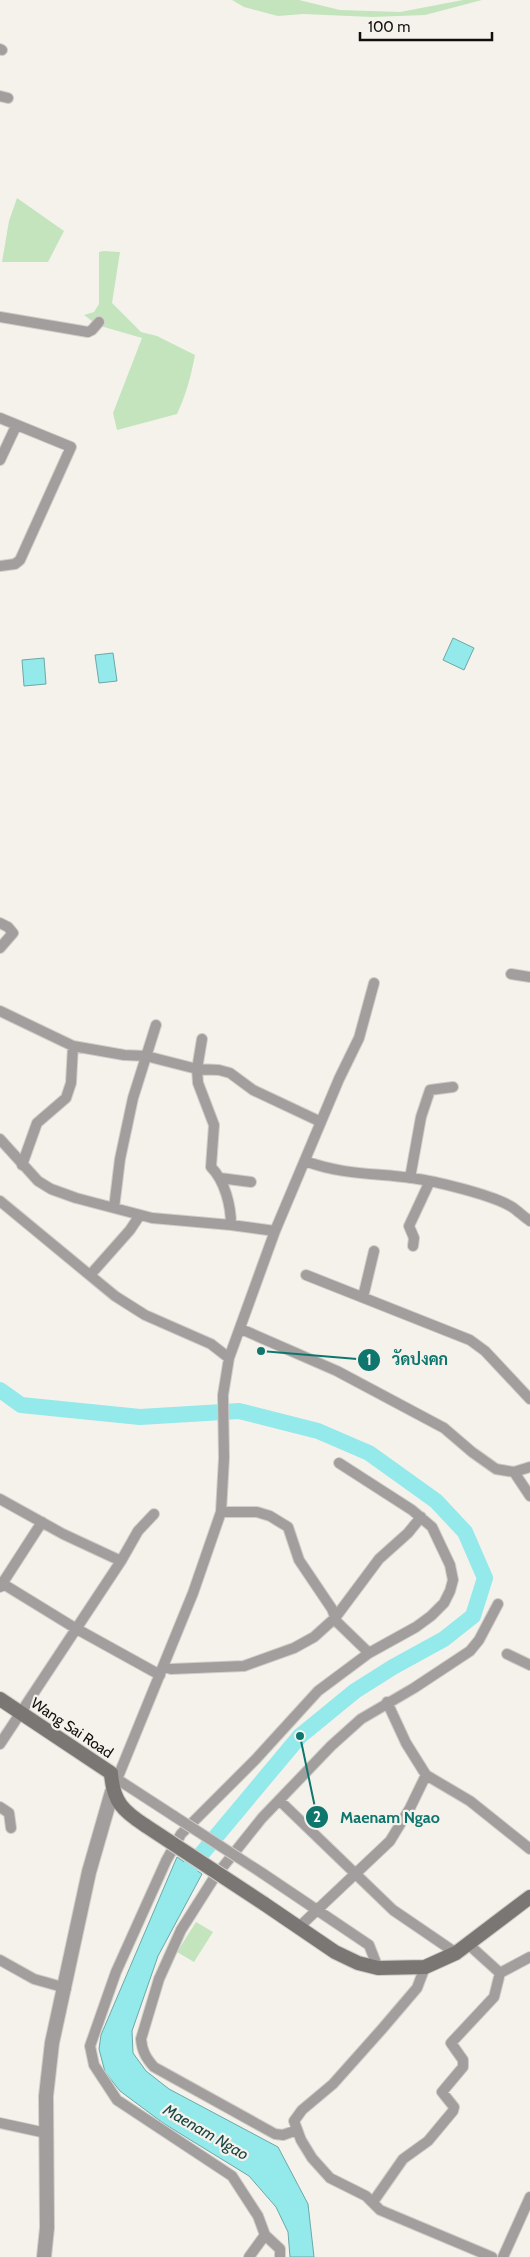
<svg xmlns="http://www.w3.org/2000/svg" width="530" height="2257" viewBox="0 0 530 2257" font-family="Cabin,Sarabun,sans-serif">
  <style>
    .green { fill: #c4e4bd }
    .water { fill: #94e9ea; stroke: #6ca8a8 }
    .lines { fill: none; stroke-linecap: round; stroke-linejoin: round }
    .river { stroke: #94e9ea; stroke-width: 16 }
    .minor-casing { stroke: #d0cec8; stroke-width: 12 }
    .tertiary-casing { stroke: #d0cec8; stroke-width: 16 }
    .secondary-casing { stroke: #d0cec8; stroke-width: 16 }
    .minor { stroke: #a19e9d; stroke-width: 10 }
    .tertiary { stroke: #a19e9d; stroke-width: 14 }
    .secondary { stroke: #797674; stroke-width: 14 }
    .minor-bridge-casing { stroke: #d0cec8; stroke-width: 12; stroke-linecap: butt }
    .secondary-bridge-casing { stroke: #d0cec8; stroke-width: 16; stroke-linecap: butt }
    .minor-bridge { stroke: #a19e9d; stroke-width: 10 }
    .secondary-bridge { stroke: #797674; stroke-width: 14 }
    .labels { text-anchor: middle; dominant-baseline: central; stroke-width: 4.5; stroke-linejoin: round; paint-order: stroke }
    .street-label { font-size: 15px; fill: #100f0d; stroke: #f5f2ec }
    .water-label { font-size: 16px; font-style: italic; fill: #1c4545; stroke: #f5f2ec }
    .leader { fill: none; stroke: #0f766e; stroke-width: 2 }
    .callout-dot { fill: #0f766e; stroke: #f5f2ec; stroke-width: 2 }
    .mark-label { font-size: 15px; text-anchor: middle; font-weight: bold; fill: #fff }
    .callout-label { font-size: 16px; text-anchor: middle; font-weight: bold; fill: #0f766e; stroke: #f5f2ec; stroke-width: 4.5; stroke-linejoin: round; paint-order: stroke }
  </style>
  <rect width="100%" height="100%" fill="#f5f2ec"/>
  <path class="green" d="M232,0H299L340,10L400,12L463,0H482L425,15L372,17L303,14L278,16L244,7Z
    M17,198L64,231L48,262H2L9,221Z
    M104,251L120,252L112,303L141,332L157,336L195,355C191,376 186,395 177,414L117,430L113,413L142,338L97,325L84,315L94,312L99,304V252Z
    M196,1922L213,1932L194,1962L177,1952Z"/>
  <path class="water" d="M453,638L474,648L464,670L443,660Z
    M113,653L117,681L99,683L95,655Z
    M44,658L46,684L24,686L22,660Z
    M177,1857L202,1874L158,1956L132,2031L133,2053L146,2071L169,2089L278,2147L308,2204L314,2257H290L288,2232L276,2207L249,2176L163,2123L120,2091L105,2072L99,2049L101,2035Z"/>
  <g class="lines">
    <path class="river" d="M0,1390L21,1405L140,1417L239,1411L318,1431L369,1453L436,1501L465,1532L485,1578L473,1616L444,1639L393,1667L355,1691L300,1736L178,1882"/>
    <g class="minor-casing">
      <path id="minor" d="M0,49L2,50
        M0,96L8,98
        M0,317L88,332L92,330L99,322
        M0,418L71,447L20,560L15,564L0,566
        M0,460L16,426
        M0,923L8,927L13,933L0,948
        M511,974L530,977
        M0,1011L73,1046L124,1055L146,1056L197,1069L219,1070L230,1073L253,1090L321,1122
        M202,1039L197,1069L198,1083L214,1125L211,1167C225,1181 231,1206 231,1225
        M0,1139L38,1181L51,1189L76,1198L152,1218L231,1225L275,1231
        M305,1161C343,1175 374,1173 412,1178C435,1181 493,1195 512,1207C518,1211 524,1217 530,1221
        M22,1165L37,1123L66,1098L71,1083L73,1046
        M220,1178L251,1182
        M410,1178L421,1117L430,1090L453,1087
        M0,1201L115,1296L145,1315L211,1344L229,1358
        M114,1208L120,1159L133,1098L156,1025
        M413,1246L414,1238L409,1226L430,1181
        M91,1274L130,1230L140,1215
        M306,1275L470,1340L485,1351L530,1399
        M363,1297L374,1251
        M241,1329L337,1371L444,1428L472,1452L496,1469L514,1472L530,1467
        M514,1472L530,1496
        M0,1499L63,1534L121,1561
        M221,1512H257L270,1516L288,1527L299,1560L332,1609L337,1622L369,1653
        M0,1582L75,1628L160,1675
        M0,1587L42,1522
        M507,1654L530,1665
        M164,1667L171,1669L244,1666L294,1648L314,1637L335,1618L379,1559L408,1533L421,1517
        M387,1702L406,1743L426,1775L470,1801L530,1849
        M0,1744L121,1561L138,1531L154,1514
        M117,1779L174,1816
        M113,1789L193,1593L221,1512L224,1458L223,1395L229,1358L275,1231L339,1079L359,1038L374,983
        M279,1800L393,1910L456,1953
        M0,1807L9,1813L11,1828
        M262,1873L369,1945L378,1968
        M298,1928L390,1841L410,1808L426,1775
        M468,1944L500,1973
        M0,1960L34,1979L66,1988
        M425,1967L417,1988L382,2029L333,2084L302,2110L294,2121L301,2140L312,2158L330,2178L366,2196L380,2210L492,2257
        M0,2123L46,2133
        M297,2130L283,2135L275,2134L154,2067C146,2058 142,2051 141,2039L159,1979L181,1930L214,1878L262,1818L331,1746L361,1719L414,1688L470,1651L479,1640L498,1604
        M373,2202L403,2159L428,2141L453,2111L454,2107L442,2092L463,2067V2060L451,2043L494,1997L500,1973L530,1957
        M249,2257L265,2235
        M280,2257V2249L265,2235L258,2216L232,2176L117,2100L94,2065L90,2046L116,1972L166,1861L181,1834L256,1759L318,1691L369,1653L416,1627L431,1616L444,1603L450,1591L453,1580L450,1565L432,1527L412,1510L339,1463
        M503,2257L530,2197"/>
    </g>
    <g class="tertiary-casing">
      <path id="tertiary" d="M44,2257L47,2228L46,2096L52,2043L89,1872L112,1792"/>
    </g>
    <g class="secondary-casing">
      <path id="secondary" d="M0,1699L111,1773C113,1802 123,1811 146,1826
        M263,1903L335,1952L358,1963L378,1968L425,1967L456,1953L530,1897"/>
    </g>
    <use href="#minor" class="minor"/>
    <use href="#tertiary" class="tertiary"/>
    <use href="#secondary" class="secondary"/>
    <g class="minor-bridge-casing">
      <path id="minor-bridge" d="M174,1816L262,1873"/>
    </g>
    <g class="secondary-bridge-casing">
      <path id="secondary-bridge" d="M146,1826L263,1903"/>
    </g>
    <use href="#minor-bridge" class="minor-bridge"/>
    <use href="#secondary-bridge" class="secondary-bridge"/>
  </g>
  <g class="labels">
    <g class="street-label">
      <text transform="translate(72 1728) rotate(34)">Wang Sai Road</text>
    </g>
    <g class="water-label">
      <text transform="translate(206 2132) rotate(30)">Maenam Ngao</text>
    </g>
  </g>
  <path class="leader" d="M261 1351L369 1360M300 1736L317 1817"/>
  <g class="callout-dot">
    <circle cx="261" cy="1351" r="5"/>
    <circle cx="300" cy="1736" r="5"/>
    <circle cx="369" cy="1360" r="12"/>
    <circle cx="317" cy="1817" r="12"/>
  </g>
  <g class="mark-label">
    <text x="369" y="1365">1</text>
    <text x="317" y="1822">2</text>
  </g>
  <g class="callout-label">
    <text x="420" y="1365">วัดปงคก</text>
    <text x="390" y="1823">Maenam Ngao</text>
  </g>
  <path d="M360 32v8h132v-8" fill="none" stroke="#100f0d" stroke-width="2.5"/>
  <text x="368" y="32" font-size="15" fill="#100f0d" stroke="#f5f2ec" stroke-width="4" paint-order="stroke">100 m</text>
</svg>
